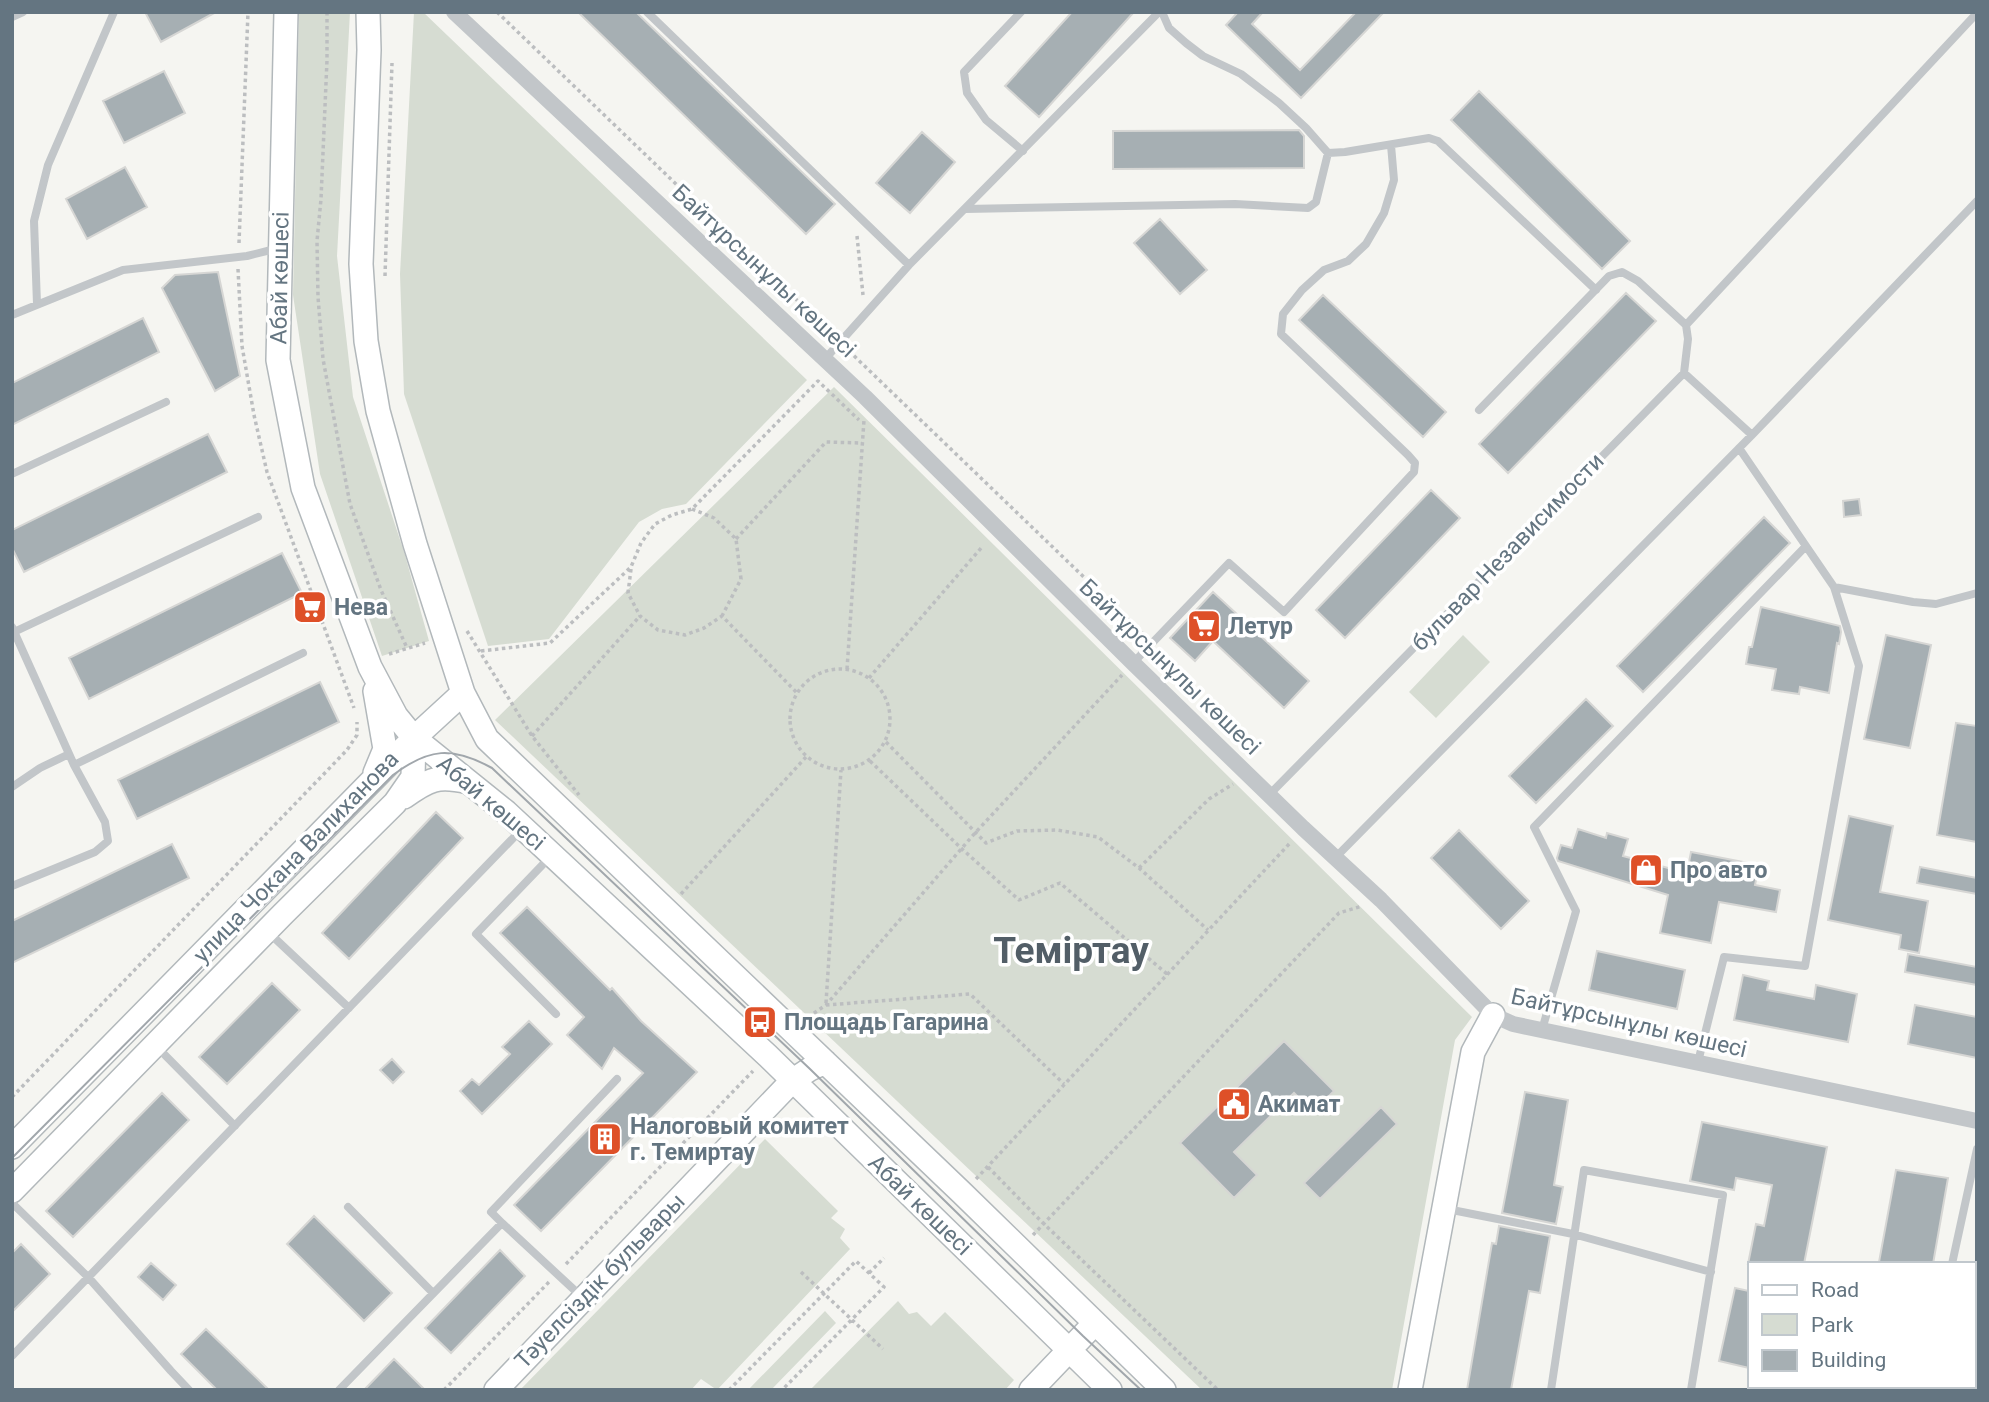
<svg xmlns="http://www.w3.org/2000/svg" width="1989" height="1402" viewBox="0 0 1989 1402" font-family="Roboto,sans-serif">
  <style>
    .green { fill: #d6dcd2 }
    .building { fill: #a6afb3; stroke: #d6d6d4; stroke-width: 2 }
    .lines { fill: none; stroke-linecap: round; stroke-linejoin: round }
    .secondary-casing { stroke: #b2b8bb; stroke-width: 26 }
    .path { stroke: #bcbec0; stroke-width: 3.5; stroke-dasharray: 3.5 3.5; stroke-linecap: butt }
    .lane { stroke: #c2c6c9; stroke-width: 8 }
    .street { stroke: #c2c6c9; stroke-width: 16 }
    .secondary { stroke: #fff; stroke-width: 23 }
    .tram { stroke: #a1a7ac; stroke-width: 2 }
    .labels { text-anchor: middle; dominant-baseline: central; stroke-width: 7; stroke-linejoin: round; paint-order: stroke }
    .street-label { font-size: 23px; fill: #647581; stroke: #fff }
    .poi-label { font-size: 23px; font-weight: bold; fill: #647581; stroke: #fff; text-anchor: start }
    .town-label { font-size: 37px; font-weight: bold; fill: #525e67; stroke: #fff }
  </style>
  <rect width="100%" height="100%" fill="#f5f5f1"/>
  <path class="green" d="M299,12H350L337,256L353,397L405,555L429,641L382,656L320,474L293,295Z
    M414,12H423L807,380L686,504L662,509L639,522L549,639L488,646L404,394L400,274Z
    M834,387L1472,1017L1455,1040L1392,1390H1202L495,720Z
    M1463,635L1490,662L1436,718L1409,692Z
    M765,1139L838,1211L831,1218L845,1229L840,1238L850,1249L717,1390L701,1379L691,1390H520Z
    M898,1301L909,1314L917,1312L931,1326L945,1312L1014,1380L1005,1390H810Z
    M825,1311L836,1323L771,1390H748Z"/>
  <path class="building" d="M145,12H216L161,42Z
    M578,12H636L835,204L806,234Z
    M1072,12H1134L1039,117L1005,86Z
    M1238,12H1263L1252,24L1300,70L1356,12H1384L1301,98L1226,25Z
    M164,71L185,113L124,143L103,101Z
    M1479,91L1630,241L1602,269L1451,120Z
    M1299,130L1304,136V168L1113,169V131Z
    M922,132L955,162L910,213L876,183Z
    M125,167L147,207L87,239L66,199Z
    M1160,219L1207,270L1180,294L1134,243Z
    M218,272L240,376L215,391L162,288L175,275Z
    M1626,293L1656,321L1508,473L1479,444Z
    M1323,295L1446,412L1423,437L1299,320Z
    M143,318L159,352L12,425V383Z
    M208,434L227,472L24,572L12,548V530Z
    M1431,490L1460,518L1345,638L1316,610Z
    M1859,499L1861,515L1844,517L1843,501Z
    M1764,517L1790,543L1643,692L1617,666Z
    M282,553L302,593L89,699L69,658Z
    M1213,592L1309,681L1284,708L1213,641L1195,661L1170,638Z
    M1761,607L1840,626L1841,632L1839,644L1837,643L1829,693L1800,687L1799,694L1772,690L1776,669L1746,664L1749,647H1752Z
    M1886,635L1931,645L1910,748L1864,739Z
    M320,682L339,722L137,819L118,780Z
    M1586,699L1613,726L1536,803L1509,776Z
    M1956,723L1977,726V842L1937,835Z
    M436,812L463,838L349,959L322,933Z
    M1849,816L1893,826L1880,892L1928,901L1919,953L1899,949L1901,935L1828,920Z
    M1578,829L1606,838L1607,833L1628,839L1623,856L1687,873L1691,852L1759,865L1755,885L1780,890L1776,912L1719,902L1711,943L1660,933L1668,895L1558,861L1557,858L1561,845L1572,848Z
    M1459,830L1529,901L1501,929L1431,858Z
    M172,844L189,878L12,963V921Z
    M1920,867L1977,878V894L1917,883Z
    M527,907L610,990L612,988L641,1021L697,1072L541,1231L514,1205L643,1073L614,1048L602,1069L567,1035L584,1017L500,933Z
    M1597,951L1685,970L1677,1009L1589,990Z
    M1908,954L1977,967V985L1905,972Z
    M1743,975L1769,981L1767,990L1814,999L1816,985L1857,994L1848,1042L1734,1020Z
    M272,983L300,1010L227,1084L199,1057Z
    M1915,1005L1977,1017V1058L1908,1044Z
    M529,1021L552,1044L482,1114L460,1091L472,1079L479,1085L510,1054L502,1047Z
    M1284,1041L1334,1091L1313,1112L1294,1093L1234,1152L1257,1175L1234,1198L1180,1143Z
    M392,1059L404,1072L393,1083L380,1070Z
    M1525,1092L1568,1100L1554,1185L1563,1187L1556,1224L1502,1213Z
    M162,1093L189,1120L73,1237L46,1211Z
    M1381,1107L1397,1124L1320,1199L1304,1183Z
    M1702,1122L1827,1147L1804,1264H1748L1756,1224L1764,1226L1772,1185L1736,1178L1734,1190L1690,1181Z
    M1896,1170L1948,1178L1933,1264L1879,1262Z
    M314,1216L392,1293L364,1321L287,1244Z
    M1499,1226L1550,1236L1540,1293L1529,1291L1511,1390H1467L1492,1243L1496,1244Z
    M21,1244L50,1274L12,1312V1253Z
    M500,1250L525,1276L451,1353L425,1328Z
    M151,1263L176,1285L163,1300L138,1277Z
    M1735,1288L1749,1291V1368L1719,1361Z
    M206,1329L269,1390H217L181,1354Z
    M394,1359L425,1390H364Z"/>
  <g class="lines">
    <g class="secondary-casing">
      <path id="secondary" d="M286,12L278,360L303,488L370,667L396,716L414,738L506,812L768,1056L1110,1390
        M368,12L369,50L361,264L366,341L378,411L415,544L463,693L487,739L962,1193L1164,1390
        M375,691L385,749L375,773
        M404,797C429,779 438,775 468,782
        M12,1147L414,738L463,693
        M12,1191L283,914L395,803L413,777L414,738
        M496,1390L792,1081L810,1069L825,1062
        M1031,1390L1095,1323
        M1410,1390L1473,1052L1493,1015"/>
    </g>
    <path class="path" d="M327,12V60L321,199L317,241L318,297L323,359L350,504L381,590L407,648
      M497,12L831,333
      M857,236L863,295
      M239,243L248,12
      M238,269L242,346L254,415L267,472L354,708
      M385,276L392,63
      M849,351L1143,634
      M692,509L714,518L736,539L741,579L722,616
      M736,539L826,442L862,443
      M631,569L628,593L640,616L658,630L685,635L704,628L722,616L797,693
      M467,631L532,736L579,795
      M481,651L550,643L631,567L641,543L655,524L672,515L692,509L818,381L859,420
      M389,654L425,643
      M790 719a50 50 0 1 1 100 0a50 50 0 1 1-100 0Z
      M847,669L864,420
      M869,678L982,547
      M532,736L640,616
      M886,742L986,843L1017,831L1057,830L1098,837L1139,868L1208,930
      M870,761L962,849L1019,900L1060,883L1167,974
      M1139,868L1209,799L1233,784
      M681,894L806,757
      M826,1003L841,770
      M826,1005L970,994L1064,1084
      M808,1017L826,1005L975,833L1122,675
      M12,1097L347,750L357,735V722
      M988,1167L1043,1223L1218,1390
      M976,1179L1291,842
      M1033,1235L1339,913L1362,906
      M566,1264L753,1071
      M801,1272L883,1349
      M869,1273L884,1258
      M444,1390L549,1282
      M729,1390L856,1261L884,1287L782,1390"/>
    <path class="lane" d="M647,12L909,265
      M1021,12L964,72L967,93L986,120L1023,151
      M1162,12L1169,28L1186,43L1203,56L1241,74L1279,103L1306,128L1328,153L1345,152L1429,138L1438,141L1596,290
      M12,17L23,12
      M965,209L1235,204L1308,208L1316,202L1328,153
      M37,304L34,221L48,165L114,12
      M12,315L123,270L247,256L279,248
      M825,359L909,265L1159,12
      M1684,373L1688,339L1686,325L1977,13
      M1479,410L1609,276L1622,272L1638,281L1686,325
      M12,474L166,402
      M1834,587L1913,602L1936,604L1977,593
      M12,627L74,765L105,822L108,841L95,852L12,886
      M14,632L258,517
      M1133,663L1229,563L1284,612L1414,472L1415,463L1408,455L1281,334L1283,314L1302,290L1324,270L1348,261L1366,244L1384,213L1394,180L1391,145
      M74,765L303,653
      M12,787L40,768L69,754
      M1269,795L1684,373L1752,435
      M550,857L476,934L556,1014
      M1335,858L1752,435L1977,201
      M267,931L349,1008
      M1542,1030L1576,911L1534,827L1806,546
      M156,1046L235,1126
      M1698,1062L1724,957L1805,966L1859,666L1834,587L1739,448
      M12,1203L88,1277L171,1371L189,1390
      M348,1207L433,1293
      M1447,1209L1573,1234L1711,1272
      M502,1223L491,1212L617,1079
      M1952,1264L1977,1149
      M12,1356L521,830
      M1925,1387V1386
      M339,1390L502,1223L583,1298
      M1551,1390L1584,1170L1723,1195L1691,1390"/>
    <path class="street" d="M454,12L865,397L1133,663L1303,828L1381,900L1493,1015L1513,1024L1977,1121"/>
    <use href="#secondary" class="secondary"/>
    <path class="tram" d="M12,1158L393,775C429,748 452,746 492,768L810,1069L1083,1336L1141,1390"/>
  </g>
  <defs>
    <g id="supermarket-square" transform="scale(1.75)"><rect x="-9" y="-9" width="18" height="18" rx="4" fill="#de5028" stroke="#fff"/><path d="M-6-5.5h2.5l.6 2H6L4.5 2H-2.5L-4.4-4H-6ZM-1.5 3.2a1.3 1.3 0 1 0 .1 0ZM3 3.2a1.3 1.3 0 1 0 .1 0Z" fill="#fff"/></g>
    <g id="shop-square" transform="scale(1.75)"><rect x="-9" y="-9" width="18" height="18" rx="4" fill="#de5028" stroke="#fff"/><path d="M-5-2.5h2.3a2.7 3.5 0 0 1 5.4 0H5L5.5 6h-11ZM-1.5-2.5h3a1.5 2.3 0 0 0-3 0Z" fill="#fff"/></g>
    <g id="bus-square" transform="scale(1.75)"><rect x="-9" y="-9" width="18" height="18" rx="4" fill="#de5028" stroke="#fff"/><path d="M-5-6H5V4H4V6H2V4H-2V6H-4V4H-5ZM-3.5-4V0h7V-4ZM-3.5 1.2v1.5H-2V1.2ZM2 1.2v1.5H3.5V1.2Z" fill="#fff"/></g>
    <g id="civic-square" transform="scale(1.75)"><rect x="-9" y="-9" width="18" height="18" rx="4" fill="#de5028" stroke="#fff"/><path d="M-.6-6.5H3V-4.5H.6V-3L4-1V1h2V6H-6V1h2V-1L-.6-3ZM-1.2 2.5V6h2.4V2.5Z" fill="#fff"/></g>
    <g id="building-square" transform="scale(1.75)"><rect x="-9" y="-9" width="18" height="18" rx="4" fill="#de5028" stroke="#fff"/><path d="M-4-6H4V6H1V3H-1V6H-4ZM-2.5-4.3h1.7v1.8h-1.7ZM.8-4.3h1.7v1.8H.8ZM-2.5-1h1.7V.8h-1.7ZM.8-1h1.7V.8H.8Z" fill="#fff"/></g>
  </defs>
  <g fill-rule="evenodd">
    <use href="#supermarket-square" x="310" y="607"/>
    <use href="#supermarket-square" x="1204" y="626"/>
    <use href="#shop-square" x="1646" y="870"/>
    <use href="#bus-square" x="760" y="1022"/>
    <use href="#civic-square" x="1234" y="1104"/>
    <use href="#building-square" x="605" y="1139"/>
  </g>
  <g class="labels">
    <g class="street-label">
      <text transform="translate(764 271) rotate(43)">Байтұрсынұлы көшесі</text>
      <text transform="translate(280 278) rotate(-89)">Абай көшесі</text>
      <text transform="translate(1508 552) rotate(-46)">бульвар Независимости</text>
      <text transform="translate(1170 667) rotate(44)">Байтұрсынұлы көшесі</text>
      <text transform="translate(491 803) rotate(40)">Абай көшесі</text>
      <text transform="translate(296 857) rotate(-46)">улица Чокана Валиханова</text>
      <text transform="translate(1629 1023) rotate(13)">Байтұрсынұлы көшесі</text>
      <text transform="translate(920 1205) rotate(44)">Абай көшесі</text>
      <text transform="translate(600 1281) rotate(-46)">Тәуелсіздік бульвары</text>
    </g>
    <g class="poi-label">
      <text x="334" y="607">Нева</text>
      <text x="1228" y="626">Летур</text>
      <text x="1670" y="870">Про авто</text>
      <text x="784" y="1022">Площадь Гагарина</text>
      <text x="1258" y="1104">Акимат</text>
      <text x="630" y="1126">Налоговый комитет<tspan x="630" dy="26">г. Темиртау</tspan></text>
    </g>
    <g class="town-label">
      <text x="1071" y="950">Теміртау</text>
    </g>
  </g>
  <rect width="1989" height="1402" fill="none" stroke="#647581" stroke-width="28"/>
  <rect x="1748" y="1262" width="228" height="126" fill="#ffffff" stroke="#c1c8cd" stroke-width="2"/>
  <rect x="1762" y="1285" width="35" height="10" fill="#ffffff" stroke="#c1c8cd" stroke-width="2"/>
  <text x="1811" y="1297" font-size="21" fill="#647581">Road</text>
  <rect x="1762" y="1314" width="35" height="21" fill="#d6dcd2" stroke="#c1c8cd" stroke-width="2"/>
  <text x="1811" y="1332" font-size="21" fill="#647581">Park</text>
  <rect x="1762" y="1350" width="35" height="21" fill="#a6afb3" stroke="#c1c8cd" stroke-width="2"/>
  <text x="1811" y="1367" font-size="21" fill="#647581">Building</text>
</svg>
